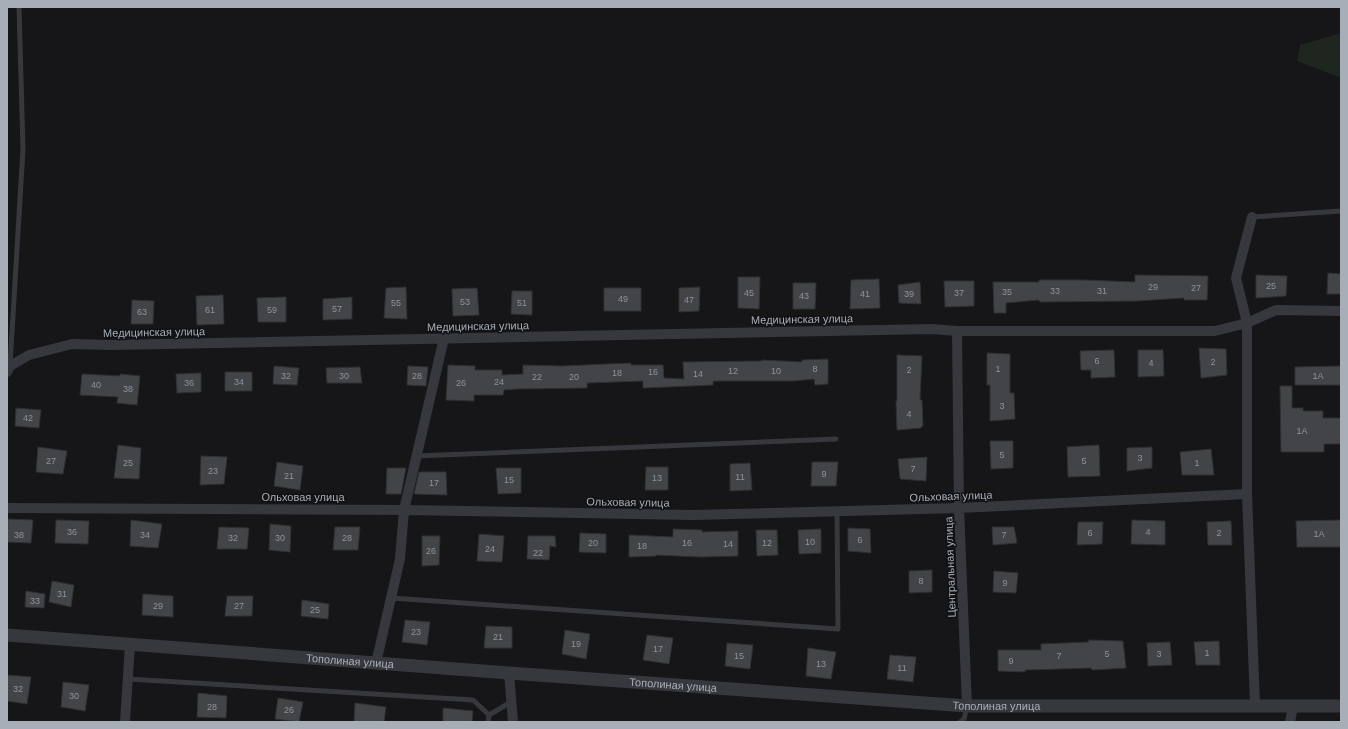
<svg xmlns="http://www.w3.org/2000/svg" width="1348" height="729" viewBox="0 0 1348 729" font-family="Helvetica,sans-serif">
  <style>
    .green { fill: #1e261f }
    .building { fill: #424448; stroke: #303034 }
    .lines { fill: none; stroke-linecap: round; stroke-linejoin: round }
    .service { stroke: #37383d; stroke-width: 5 }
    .minor { stroke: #37383d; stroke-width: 10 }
    .tertiary { stroke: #37383d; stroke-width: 13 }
    .labels { text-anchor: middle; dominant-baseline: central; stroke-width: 3; stroke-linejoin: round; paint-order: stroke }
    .number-label { font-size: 9px; fill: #8e949c }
    .street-label { font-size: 11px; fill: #a8aeb8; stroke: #111113 }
  </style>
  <rect width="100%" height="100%" fill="#161618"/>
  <path class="green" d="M1341,33V78L1297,61L1300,45Z"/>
  <path class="building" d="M1328,273L1341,274V294H1327Z
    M1135,275L1208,276L1207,300H1184V298L1136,301L1040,302L1039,300L1006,303V313H994L993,282H1039V280H1085L1135,282Z
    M1256,275L1287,276L1286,296L1256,298Z
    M738,277H760L759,309L738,308Z
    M879,279L880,308L850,309L851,280Z
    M944,281H974V306L945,307Z
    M920,282L921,304L899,303L898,285Z
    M793,283H816L815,309H793Z
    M406,287L407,319L384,318L386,288Z
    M700,287L699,311L679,312V288Z
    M477,288L479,315L453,316L452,289Z
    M604,288H641V311H604Z
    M512,291H532V315L511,314Z
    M223,295L224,324L197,325L196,296Z
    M286,297V322H258L257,298Z
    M352,297V319L323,320V299Z
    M132,300L154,301L153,324H131Z
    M1199,348L1226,349L1227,375L1201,378Z
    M1114,350L1115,377L1091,378V370H1081L1080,351Z
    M1138,350H1163L1164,376L1138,377Z
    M987,353L1010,354V393H1014L1015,419L990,421V385H987Z
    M897,355L922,356L920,400H922L923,426L921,427V428L897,430L896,401H897Z
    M828,359V384L815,385L814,379L793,381H713V385L643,388V381L587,383V388L516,389L504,390L503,395H474V401L446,400L448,365L475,366V370H502V375L523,374V365L562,366L631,363V365H663L664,378L684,379L683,362L762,361V360L802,362V360Z
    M274,366L299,368L297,385L273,384Z
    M408,366L428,367L426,386L407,385Z
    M1341,366V385H1295V367Z
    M360,367L362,383H327L326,368Z
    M225,372H252V391H225Z
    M201,373V392L177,393L176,374Z
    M82,374L120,376V374L140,376L137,405L117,403L118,397L80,395Z
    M1280,386H1292V408H1303V411H1323V418H1341V444H1324V452H1281Z
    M16,408L41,410L39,428L15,426Z
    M990,441H1013V468L991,469Z
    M118,445L141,448L139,479L114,478Z
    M1099,445L1100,476L1068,477L1067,447Z
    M38,447L67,451L63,474L36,472Z
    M1152,447V468L1127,471V448Z
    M1211,449L1214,475H1182L1180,452Z
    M201,456L227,457L224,484L200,485Z
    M927,457L926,481L900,479L898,459Z
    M277,462L303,466L300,490L274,486Z
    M812,462H838L836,486H811Z
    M750,463L752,490L730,491V464Z
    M646,467H668V490H645Z
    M387,468H406L401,494H386Z
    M496,468H521V493L498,494Z
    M419,472H446L447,495L414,494Z
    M8,519L33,520L31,543L7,542Z
    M56,520L89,521L88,544L55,543Z
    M131,520L162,524L158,548L130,546Z
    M1132,520L1165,521V545L1131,544Z
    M1341,520V547H1297L1296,521Z
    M1231,521L1232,545H1208L1207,522Z
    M1078,522H1103L1102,544L1077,545Z
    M270,524L291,526L290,552L269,550Z
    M219,527L249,528L247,549H217Z
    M335,527H360L358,550H333Z
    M992,527H1014L1017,543L993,545Z
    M848,528L870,529L871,553L848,551Z
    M673,529L702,530V532L738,531V556L701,557L656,555V556L629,557V535L673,537Z
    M821,529V553L799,554L798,530Z
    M756,530H777L778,555L757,556Z
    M580,533L606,534V553L579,552Z
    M479,534L504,536L502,562L477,561Z
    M422,536H440L439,565L422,566Z
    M528,536H555L556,547L550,546L549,560L527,559Z
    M932,570V592L909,593V571Z
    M994,571L1018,573L1016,593L993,592Z
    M52,581L74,585L71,607L49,602Z
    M26,591L45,594L44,608L25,607Z
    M143,594L173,596V617L142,615Z
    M227,596H253L252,616H225Z
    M302,600L329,604L328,619L301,616Z
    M405,620L430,622L427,645L402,642Z
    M486,626L512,627V648H484Z
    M565,630L590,634L586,659L562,654Z
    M647,635L673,638L669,664L643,660Z
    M1088,640L1123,641L1126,668L1092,670L1091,668L1025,670V672L998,671V650H1041V644L1089,642Z
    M1219,641L1220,665H1196L1194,642Z
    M1170,642L1172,665L1148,666L1147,643Z
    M727,643L753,645L750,669L725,666Z
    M808,648L836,652L831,679L806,676Z
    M890,655L916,657L913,682L887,679Z
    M7,675L31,677L27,704L7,701Z
    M63,682L89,685L85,711L61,707Z
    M198,693L227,696L226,718L197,717Z
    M278,698L303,702L299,722L275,719Z
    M355,703L386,707L384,722H354Z
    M443,708L473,711L472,722H443Z"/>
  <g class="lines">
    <path class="service" d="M1252,217L1341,211
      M10,365L23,149L19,7
      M416,456L836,439
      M391,598L838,629L837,511
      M128,679L473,700L489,715
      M488,722L489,715L511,702
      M960,722L964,719L967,707"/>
    <path class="minor" d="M1252,217L1236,278L1247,323V494L1255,705
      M957,331L959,508L967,706
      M7,372L10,366L29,355L72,344L111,345L932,329L957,331H1215L1247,323L1276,310L1341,311
      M7,508L404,510L693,515L959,508L1247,494
      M376,663L400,559L404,510L444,338
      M509,673L513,722
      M125,722L130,644
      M1290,722L1293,706"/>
    <path class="tertiary" id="s1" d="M7,635L509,673L967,706H1341"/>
  </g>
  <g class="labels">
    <g class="number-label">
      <text x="1271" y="286">25</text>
      <text x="1153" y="287">29</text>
      <text x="1196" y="288">27</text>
      <text x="1055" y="291">33</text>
      <text x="1102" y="291">31</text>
      <text x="1007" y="292">35</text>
      <text x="749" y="293">45</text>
      <text x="959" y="293">37</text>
      <text x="865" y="294">41</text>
      <text x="909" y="294">39</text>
      <text x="804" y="296">43</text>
      <text x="623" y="299">49</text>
      <text x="689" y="300">47</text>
      <text x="465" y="302">53</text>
      <text x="396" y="303">55</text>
      <text x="522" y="303">51</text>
      <text x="337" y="309">57</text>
      <text x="210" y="310">61</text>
      <text x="272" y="310">59</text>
      <text x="142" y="312">63</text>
      <text x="1097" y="361">6</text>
      <text x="1213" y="362">2</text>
      <text x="1151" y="363">4</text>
      <text x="815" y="369">8</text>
      <text x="998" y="369">1</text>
      <text x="909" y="370">2</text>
      <text x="733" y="371">12</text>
      <text x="776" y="371">10</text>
      <text x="653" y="372">16</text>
      <text x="617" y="373">18</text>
      <text x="698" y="374">14</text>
      <text x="286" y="376">32</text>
      <text x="344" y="376">30</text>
      <text x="417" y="376">28</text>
      <text x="1318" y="376">1А</text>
      <text x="537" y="377">22</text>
      <text x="574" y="377">20</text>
      <text x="239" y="382">34</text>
      <text x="499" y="382">24</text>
      <text x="189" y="383">36</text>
      <text x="461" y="383">26</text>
      <text x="96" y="385">40</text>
      <text x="128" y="389">38</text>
      <text x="1002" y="406">3</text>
      <text x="909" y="414">4</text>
      <text x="28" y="418">42</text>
      <text x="1302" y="431">1А</text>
      <text x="1002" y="455">5</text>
      <text x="1140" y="458">3</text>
      <text x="51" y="461">27</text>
      <text x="1084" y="461">5</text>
      <text x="128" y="463">25</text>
      <text x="1197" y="463">1</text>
      <text x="913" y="469">7</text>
      <text x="213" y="471">23</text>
      <text x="824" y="474">9</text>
      <text x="289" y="476">21</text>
      <text x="740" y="477">11</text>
      <text x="657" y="478">13</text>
      <text x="509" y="480">15</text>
      <text x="434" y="483">17</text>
      <text x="72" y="532">36</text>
      <text x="1148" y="532">4</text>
      <text x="1090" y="533">6</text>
      <text x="1219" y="533">2</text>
      <text x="1319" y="534">1А</text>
      <text x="19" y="535">38</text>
      <text x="145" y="535">34</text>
      <text x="1004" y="535">7</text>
      <text x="233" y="538">32</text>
      <text x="280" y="538">30</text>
      <text x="347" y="538">28</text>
      <text x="860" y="540">6</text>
      <text x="810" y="542">10</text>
      <text x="593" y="543">20</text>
      <text x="687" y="543">16</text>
      <text x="767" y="543">12</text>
      <text x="728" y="544">14</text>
      <text x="642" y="546">18</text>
      <text x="490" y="549">24</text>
      <text x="431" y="551">26</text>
      <text x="538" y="553">22</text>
      <text x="921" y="581">8</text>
      <text x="1005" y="583">9</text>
      <text x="62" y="594">31</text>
      <text x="35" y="601">33</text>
      <text x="158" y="606">29</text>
      <text x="239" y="606">27</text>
      <text x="315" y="610">25</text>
      <text x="416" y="632">23</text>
      <text x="498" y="637">21</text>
      <text x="576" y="644">19</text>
      <text x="658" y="649">17</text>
      <text x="1207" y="653">1</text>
      <text x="1107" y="654">5</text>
      <text x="1159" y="654">3</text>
      <text x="739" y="656">15</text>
      <text x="1059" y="656">7</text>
      <text x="1011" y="661">9</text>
      <text x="821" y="664">13</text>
      <text x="902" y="668">11</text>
      <text x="18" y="689">32</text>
      <text x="74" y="696">30</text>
      <text x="212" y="707">28</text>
      <text x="289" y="710">26</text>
    </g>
    <g class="street-label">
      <text transform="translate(802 319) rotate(-1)">Медицинская улица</text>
      <text transform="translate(478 326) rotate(-1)">Медицинская улица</text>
      <text transform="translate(154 332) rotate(-1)">Медицинская улица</text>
      <text transform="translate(951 496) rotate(-2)">Ольховая улица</text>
      <text x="303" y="497">Ольховая улица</text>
      <text transform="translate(628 502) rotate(1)">Ольховая улица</text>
      <text transform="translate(950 567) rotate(-92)">Центральная улица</text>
      <text stroke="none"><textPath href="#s1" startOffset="344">Тополиная улица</textPath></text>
      <text stroke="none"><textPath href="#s1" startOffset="668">Тополиная улица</textPath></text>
      <text stroke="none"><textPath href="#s1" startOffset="992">Тополиная улица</textPath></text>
    </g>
  </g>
  <rect width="1348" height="729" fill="none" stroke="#a8aeb8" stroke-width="16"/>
</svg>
